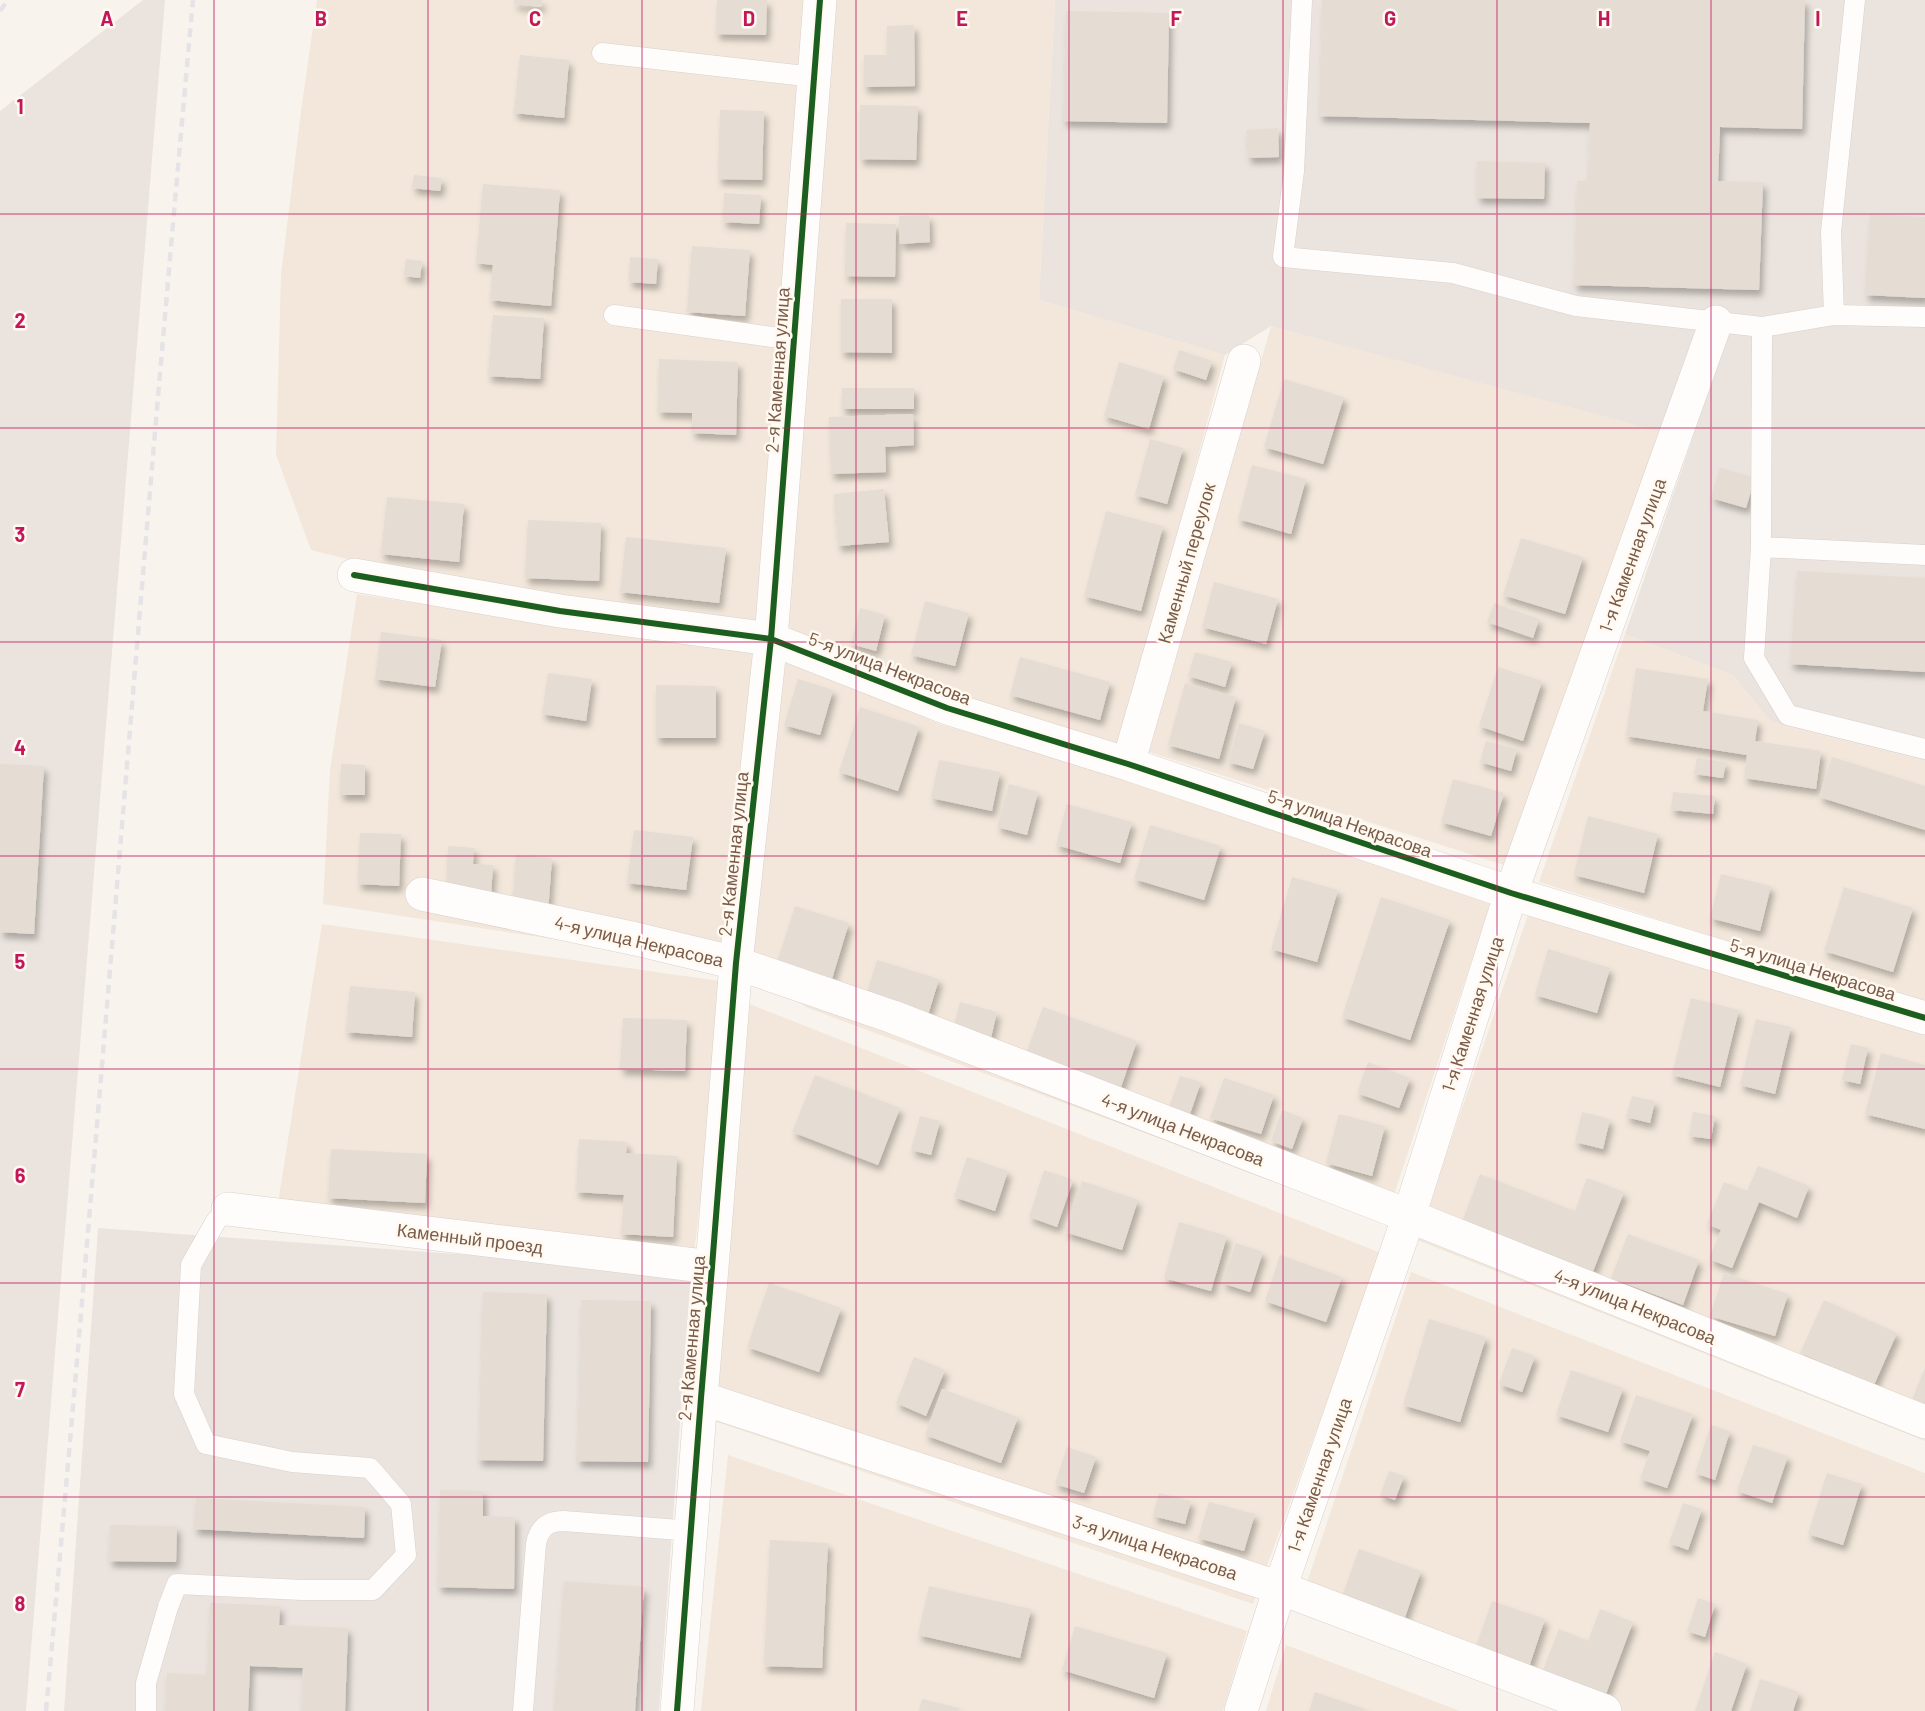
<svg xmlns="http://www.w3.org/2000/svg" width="1925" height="1711" viewBox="0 0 1925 1711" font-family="Barlow,sans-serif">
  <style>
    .residential { fill: #f2e7da }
    .industrial { fill: #ebe4de }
    .building { fill: #e5dcd4; filter: url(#shadow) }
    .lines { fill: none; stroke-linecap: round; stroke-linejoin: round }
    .service-casing { stroke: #d8d1cb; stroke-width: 21 }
    .minor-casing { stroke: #d8d1cb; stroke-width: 34 }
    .service { stroke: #fefdfc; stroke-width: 20 }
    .minor { stroke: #fefdfc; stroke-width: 33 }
    .rail { stroke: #e5e3e5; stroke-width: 4.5; stroke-dasharray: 9 6; stroke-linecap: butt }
    .cycleway-casing { stroke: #fff9f0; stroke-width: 10 }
    .cycleway { stroke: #1b5e20; stroke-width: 6 }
    .grid { fill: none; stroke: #c2185b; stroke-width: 1.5; stroke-opacity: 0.55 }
    .labels { text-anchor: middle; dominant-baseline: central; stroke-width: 5; stroke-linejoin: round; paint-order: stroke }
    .street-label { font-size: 18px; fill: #7a5b4a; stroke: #fff9f0 }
    .grid-label { font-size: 20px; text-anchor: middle; font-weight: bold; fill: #c2185b; stroke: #fff9f0; stroke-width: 5; stroke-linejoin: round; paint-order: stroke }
  </style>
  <defs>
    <filter id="shadow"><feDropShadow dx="3.5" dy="6" stdDeviation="3" flood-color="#0004"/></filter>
  </defs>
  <rect width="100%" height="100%" fill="#f8f4ed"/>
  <path class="residential" d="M317,0H810L761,627L398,572L311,550L276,455L281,275L301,111Z
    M835,0H1055L1039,300L1225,355L1119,754L784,631Z
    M1271,326L1660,430L1504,865L1149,752Z
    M357,594L535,622L759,647L724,965L323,904L330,770Z
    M1625,634L1733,675L1771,722L1925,761V1002L1539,882Z
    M782,656L942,725L1126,776L1491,902L1385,1222L808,1008L745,971Z
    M1529,912L1925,1028V1441L1417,1240Z
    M322,924L726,982L694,1254L278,1203Z
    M747,1003L1381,1253L1253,1604L711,1420Z
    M1411,1272L1925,1473V1711H1559L1298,1609Z
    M728,1455L1247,1631L1223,1711H701Z
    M1286,1645L1460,1711H1266Z"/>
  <path class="industrial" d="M143,0H165L26,1711H0V111Z
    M1055,0H1925V761L1771,722L1733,675L1625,634L1692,440L1271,326L1225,355L1039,300Z
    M98,1228L691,1271L659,1711H64Z"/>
  <path class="building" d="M514,0H542L541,7L514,4Z
    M717,0H767L766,35L716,34Z
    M1322,0H1805L1802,129L1720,127L1718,181L1763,182L1759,290L1574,285L1577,181H1588L1590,123L1319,116Z
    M1066,11L1169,13L1167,123L1063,121Z
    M914,25L915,86L864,87V55H887V26Z
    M520,55L569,60L564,118L514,113Z
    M860,105L918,106L916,160L860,159Z
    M720,110L764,111L762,180L718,179Z
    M1278,128L1279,157L1248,158L1246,130Z
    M1477,161L1545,163L1544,199L1477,198Z
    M414,175L442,178L440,191L412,188Z
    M483,184L560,190L551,306L490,300L493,265L476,263Z
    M724,193L761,195L759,224L723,222Z
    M1870,214L1925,217V298L1865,295Z
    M929,215L930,242L900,244L899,216Z
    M846,223L896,224L895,277L845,276Z
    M692,246L750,250L745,316L687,312Z
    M630,257L658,259L656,284L629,282Z
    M406,259L422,261L420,278L404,276Z
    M841,299H892V353L841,352Z
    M493,315L544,318L540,379L488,376Z
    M1179,350L1212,361L1206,380L1173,369Z
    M659,359L738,362L736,435L692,433V413L658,412Z
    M1119,362L1164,376L1149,429L1104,416Z
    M1284,379L1344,397L1323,464L1264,447Z
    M842,388H914V409H842Z
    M913,414L914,445L885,447L886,472L831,474L829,417Z
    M1150,439L1183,448L1167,504L1135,495Z
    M1252,465L1306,479L1291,534L1238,519Z
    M1720,468L1755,478L1746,508L1711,498Z
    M884,489L889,542L838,546L834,494Z
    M387,497L464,504L459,562L381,554Z
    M1106,511L1163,526L1141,611L1084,596Z
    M528,520L601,523L599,581L525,578Z
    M626,537L726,548L719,603L620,592Z
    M1521,538L1583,557L1565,614L1503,595Z
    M1797,571L1925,578V672L1790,664Z
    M1214,582L1278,599L1266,644L1202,627Z
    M925,601L969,613L955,666L911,655Z
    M1494,603L1539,619L1533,638L1487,622Z
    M860,608L885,615L876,651L851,644Z
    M381,632L442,640L435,687L375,679Z
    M1195,652L1232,662L1225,687L1188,676Z
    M1020,657L1110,682L1100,720L1010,695Z
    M1498,667L1542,681L1523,741L1479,726Z
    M1636,668L1708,679L1703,711L1758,720L1755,741L1821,751L1816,789L1744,778L1747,755L1626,736Z
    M548,673L592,679L586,721L542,714Z
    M798,679L833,690L820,735L784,725Z
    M1185,683L1236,697L1219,759L1168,745Z
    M656,685L716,686V738H656Z
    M860,707L919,727L898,791L839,772Z
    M1239,723L1265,731L1253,769L1228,762Z
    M1486,741L1517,749L1511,771L1480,762Z
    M1832,757L1925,786V830L1819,797Z
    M1697,758L1726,762L1723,778L1694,774Z
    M939,760L1000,772L992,811L931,798Z
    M0,764L44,766L34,934L0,932Z
    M341,764L365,765V795H340Z
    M1453,779L1504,793L1491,836L1441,822Z
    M1009,784L1038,792L1027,835L997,827Z
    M1673,792L1715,796L1713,814L1671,810Z
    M1067,804L1132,822L1120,863L1056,845Z
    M1588,816L1658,834L1644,893L1574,875Z
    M1150,825L1221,846L1204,900L1134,879Z
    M634,830L693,837L686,890L627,883Z
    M360,833L401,834L399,886L358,884Z
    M448,846L474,848L473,864L493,865L491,895L446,893Z
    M516,855L552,858L548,913L512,910Z
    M1721,874L1771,886L1760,931L1710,918Z
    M1292,877L1338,890L1317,962L1271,949Z
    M1844,887L1913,908L1893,972L1824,951Z
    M1381,897L1450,920L1410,1040L1342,1017Z
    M795,906L849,923L831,982L776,965Z
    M1548,949L1610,968L1597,1013L1535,995Z
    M877,960L939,979L928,1015L866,996Z
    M350,986L415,992L412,1037L346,1032Z
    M1691,998L1739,1010L1720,1087L1672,1075Z
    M960,1002L997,1012L991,1038L953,1028Z
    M1043,1007L1137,1041L1120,1090L1025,1056Z
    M623,1018L687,1020L685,1071L620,1069Z
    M1756,1019L1791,1027L1775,1094L1740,1085Z
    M1851,1044L1868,1048L1860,1084L1842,1080Z
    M1881,1053L1925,1065V1129L1865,1114Z
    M1368,1062L1410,1078L1399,1108L1357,1093Z
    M815,1075L900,1108L878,1165L792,1132Z
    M1180,1076L1201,1082L1190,1114L1169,1107Z
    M1224,1078L1274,1095L1261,1134L1210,1118Z
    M1632,1096L1655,1101L1650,1123L1626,1117Z
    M1282,1110L1303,1118L1292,1149L1271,1141Z
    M1582,1112L1610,1119L1603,1149L1575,1142Z
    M1693,1112L1715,1116L1711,1139L1689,1136Z
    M1339,1114L1385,1126L1372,1176L1326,1163Z
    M920,1116L940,1121L931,1155L911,1150Z
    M579,1139L627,1142L626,1153L677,1156L673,1237L621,1234L624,1195L576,1192Z
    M331,1149L427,1154L425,1203L328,1198Z
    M967,1157L1008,1171L995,1211L954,1197Z
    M1758,1166L1809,1186L1797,1218L1759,1202L1732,1268L1709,1259L1721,1230L1707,1224L1724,1182L1747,1191Z
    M1044,1170L1073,1180L1057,1227L1029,1217Z
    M1480,1174L1575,1211L1587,1178L1624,1192L1592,1274L1462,1222Z
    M1082,1181L1138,1200L1122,1250L1065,1232Z
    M1179,1222L1227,1236L1211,1291L1164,1278Z
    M1628,1234L1699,1260L1683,1305L1611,1278Z
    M1236,1243L1263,1252L1250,1292L1222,1283Z
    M1280,1255L1342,1277L1326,1322L1265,1301Z
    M1724,1273L1788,1294L1775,1336L1710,1316Z
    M769,1283L841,1308L819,1372L747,1347Z
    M483,1292L547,1294L543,1461L478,1460Z
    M581,1300L651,1301L648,1462L577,1461Z
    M1824,1300L1897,1333L1874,1385L1800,1353Z
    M1429,1319L1486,1337L1460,1422L1403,1405Z
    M1512,1348L1535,1356L1522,1392L1499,1384Z
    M914,1357L945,1370L926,1416L896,1403Z
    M1925,1368V1410L1910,1404Z
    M1571,1370L1623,1388L1608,1432L1556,1415Z
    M942,1389L1018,1417L1001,1463L925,1435Z
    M1636,1395L1693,1414L1667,1488L1640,1479L1650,1451L1620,1441Z
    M1711,1425L1730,1431L1715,1480L1695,1473Z
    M1753,1445L1788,1456L1772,1503L1737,1491Z
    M1067,1447L1096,1457L1084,1493L1055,1484Z
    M1389,1471L1404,1476L1395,1500L1380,1495Z
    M1827,1473L1862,1484L1843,1545L1808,1534Z
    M440,1490L483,1491V1516L515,1517L514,1589L438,1587Z
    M1159,1493L1191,1501L1185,1524L1153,1516Z
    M196,1498L365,1507L364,1538L194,1529Z
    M1209,1502L1255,1514L1244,1551L1198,1538Z
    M1683,1503L1702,1509L1688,1550L1669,1543Z
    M110,1525L177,1526L176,1562L109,1561Z
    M770,1540L828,1543L822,1668L764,1666Z
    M1359,1549L1421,1571L1403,1623L1340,1602Z
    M564,1581L644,1587L635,1711H554Z
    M929,1586L1031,1609L1020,1658L918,1635Z
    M1698,1598L1715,1604L1705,1637L1687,1631Z
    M1492,1601L1545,1619L1529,1667L1475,1649Z
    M210,1603L280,1606L279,1625L348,1628L345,1711H301L303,1668L250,1666L248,1711H165L167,1673L207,1675Z
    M1600,1609L1633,1622L1606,1694L1543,1670L1559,1629L1588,1641Z
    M1075,1626L1167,1653L1154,1698L1062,1670Z
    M1715,1652L1747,1664L1731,1711H1695Z
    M1760,1679L1799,1692L1793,1711H1750Z
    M1315,1692L1365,1709L1364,1711H1309Z
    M922,1699L959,1708L958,1711H919Z"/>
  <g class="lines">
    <g class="service-casing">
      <path id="service" d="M1302,0L1294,171L1283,257L1453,273L1576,306L1762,327
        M1855,0L1831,232L1834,315L1925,317
        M602,53L814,77
        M614,315L794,340
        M1834,315L1762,327L1761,547L1754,658L1788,715L1925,749
        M1761,547L1925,555
        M146,1711V1683L168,1607L177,1584L302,1590H373L406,1555L401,1504L370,1468L292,1462L206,1444L184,1394L191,1265L216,1221L228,1209
        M523,1711L536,1544C539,1528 547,1521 564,1521L692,1531"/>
    </g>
    <g class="minor-casing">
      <path id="minor" d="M354,575L560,611L771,639L947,708L1128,764L1511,893L1925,1018
        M1128,764L1244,361
        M422,894L636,939L736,963L893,1017L1409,1216L1925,1422
        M228,1209L712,1267
        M701,1398L1280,1588L1605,1711
        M677,1711L701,1398L712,1267L736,963L771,639L820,0
        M1241,1711L1280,1588L1409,1216L1511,893L1716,322"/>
    </g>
    <use href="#service" class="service"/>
    <use href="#minor" class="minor"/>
    <path class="rail" d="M0,11L8,0
      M46,1711C98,1141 141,570 193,0"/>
    <g class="cycleway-casing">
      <path id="cycleway" d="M354,575L560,611L771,639L947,708L1128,764L1511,893L1925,1018
        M677,1711L701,1398L712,1267L736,963L771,639L820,0"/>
    </g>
    <use href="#cycleway" class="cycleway"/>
  </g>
  <path class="grid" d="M214,0V1711M428,0V1711M642,0V1711M856,0V1711M1069,0V1711M1283,0V1711M1497,0V1711M1711,0V1711M0,214H1925M0,428H1925M0,642H1925M0,856H1925M0,1069H1925M0,1283H1925M0,1497H1925"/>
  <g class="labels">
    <g class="street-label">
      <text transform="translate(777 370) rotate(-86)">2-я Каменная улица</text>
      <text transform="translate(1632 555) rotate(-70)">1-я Каменная улица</text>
      <text transform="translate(1186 563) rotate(-74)">Каменный переулок</text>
      <text transform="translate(890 668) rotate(21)">5-я улица Некрасова</text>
      <text transform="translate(1350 823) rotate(19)">5-я улица Некрасова</text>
      <text transform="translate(733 854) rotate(-84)">2-я Каменная улица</text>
      <text transform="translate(639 941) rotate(13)">4-я улица Некрасова</text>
      <text transform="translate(1813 969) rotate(17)">5-я улица Некрасова</text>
      <text transform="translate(1472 1014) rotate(-72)">1-я Каменная улица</text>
      <text transform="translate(1183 1129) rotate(21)">4-я улица Некрасова</text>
      <text transform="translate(470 1238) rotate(7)">Каменный проезд</text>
      <text transform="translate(1635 1306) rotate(22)">4-я улица Некрасова</text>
      <text transform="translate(691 1338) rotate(-85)">2-я Каменная улица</text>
      <text transform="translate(1319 1475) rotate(-71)">1-я Каменная улица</text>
      <text transform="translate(1155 1547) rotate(18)">3-я улица Некрасова</text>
    </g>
  </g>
  <g class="grid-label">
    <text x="107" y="26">A</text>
    <text x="321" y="26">B</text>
    <text x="535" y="26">C</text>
    <text x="749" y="26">D</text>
    <text x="962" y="26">E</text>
    <text x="1176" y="26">F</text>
    <text x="1390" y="26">G</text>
    <text x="1604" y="26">H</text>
    <text x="1818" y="26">I</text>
    <text x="20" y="114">1</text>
    <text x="20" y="328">2</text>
    <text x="20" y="542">3</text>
    <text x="20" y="755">4</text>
    <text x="20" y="969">5</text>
    <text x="20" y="1183">6</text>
    <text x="20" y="1397">7</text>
    <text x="20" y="1611">8</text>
  </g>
</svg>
